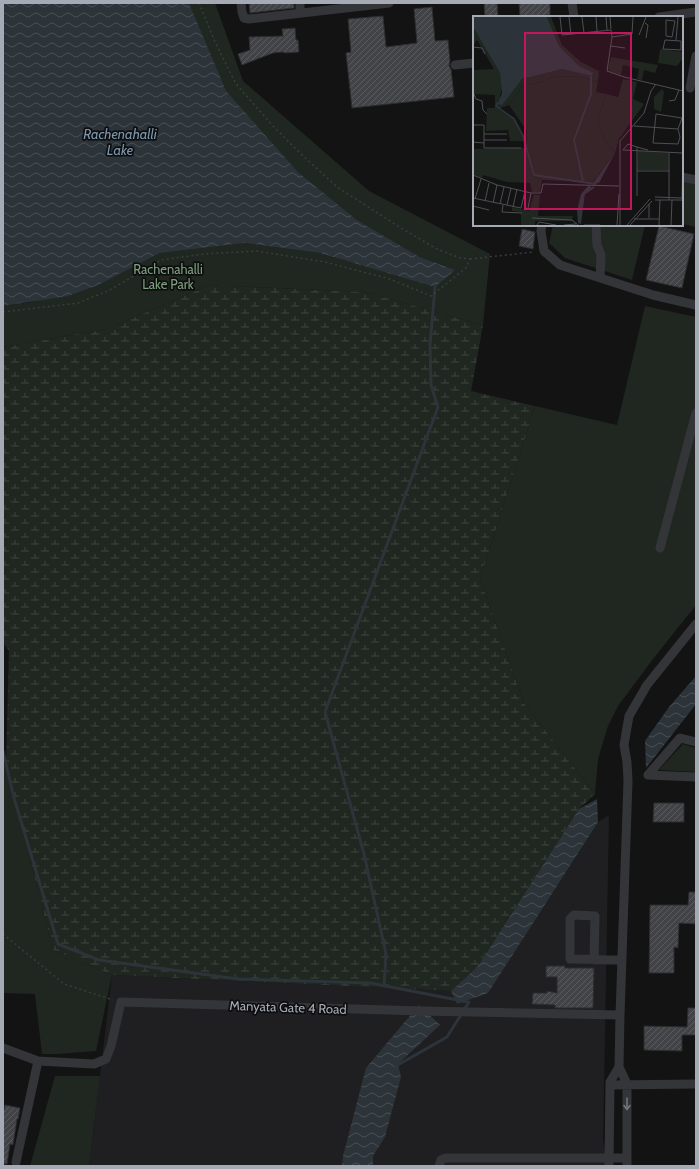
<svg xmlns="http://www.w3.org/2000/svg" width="699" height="1169" viewBox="0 0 699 1169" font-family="Cabin,sans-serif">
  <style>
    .built { fill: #1f1f21 }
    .green { fill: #1f2720 }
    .wetland { fill: url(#wetland-marsh) }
    .water { fill: url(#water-waves) }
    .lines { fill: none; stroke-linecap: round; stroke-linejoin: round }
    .stream { stroke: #2c343a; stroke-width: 3 }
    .building { fill: url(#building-hatch); stroke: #2d2d30 }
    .path { stroke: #3a3c40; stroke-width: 1.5; stroke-dasharray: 2 3; stroke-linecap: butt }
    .minor { stroke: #343539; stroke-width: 9 }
    .oneway { stroke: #72757d }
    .labels { text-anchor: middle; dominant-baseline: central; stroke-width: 3.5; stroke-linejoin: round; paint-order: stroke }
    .park-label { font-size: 13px; fill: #7c9f7e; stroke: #0e0e0f }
    .street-label { font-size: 13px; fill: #a5aab5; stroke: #0e0e0f }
    .water-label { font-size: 14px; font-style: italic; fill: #7c98af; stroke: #0e0e0f }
    .inset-river { fill: none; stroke: #2c343a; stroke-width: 2 }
    .inset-road { fill: none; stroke: #4d4f54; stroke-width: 1 }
    .view { fill: #c2185b; fill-opacity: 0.15; stroke: #c2185b; stroke-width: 2 }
    .inset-edge { fill: none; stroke: #a5aab5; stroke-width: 2 }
  </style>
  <defs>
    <pattern id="wetland-marsh" width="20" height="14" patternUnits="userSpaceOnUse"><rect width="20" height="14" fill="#1f2720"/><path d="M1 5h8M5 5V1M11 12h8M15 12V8" fill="none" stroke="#3d443e"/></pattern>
    <pattern id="water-waves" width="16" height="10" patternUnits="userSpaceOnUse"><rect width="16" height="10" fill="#2c343a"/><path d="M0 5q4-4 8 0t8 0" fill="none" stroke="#484f54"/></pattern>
    <pattern id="building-hatch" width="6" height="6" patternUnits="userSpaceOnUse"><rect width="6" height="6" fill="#424347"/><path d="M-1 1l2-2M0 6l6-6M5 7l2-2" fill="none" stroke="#5a5b5f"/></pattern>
  </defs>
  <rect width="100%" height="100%" fill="#131314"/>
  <path class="built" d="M609,815L603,1140L609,1166H89L112,975L451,991L457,1004L598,822Z"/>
  <path class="green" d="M189,3H215L243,81L369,191L490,254L483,325L365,292L210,285L107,329L3,347V306L32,302L136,265L160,253L245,243L320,253L434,286L455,270L420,257L357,220L298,172L225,91Z
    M682,180L696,183V227L682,224Z
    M553,225H645L632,280L565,258L549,243Z
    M645,306L696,317V605L653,659L618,706L608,726L598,759L595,794L524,703L480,579L535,406L617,425Z
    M683,744L696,748V772L659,770Z
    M3,765H6L53,950L112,975L96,1051L57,1054H42L35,994L3,993Z
    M55,1076H100L89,1166H30Z"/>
  <path class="wetland" d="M210,285L365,292L483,325L471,391L535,406L480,579L524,703L595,794L579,809L478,966L451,991L112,975L53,950L6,765L9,651L3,642V347L107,329Z"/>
  <path class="water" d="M3,3H189L226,91L298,172L357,220L420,257L455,270L435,287L320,253L245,243L160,253L98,285L68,296L3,306Z
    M696,676V704L646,768L645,741L669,707Z
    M597,799L598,822L488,993L457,1004L451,991L478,966L579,809Z
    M419,1005L440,1025L398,1064L401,1077L385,1137L373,1156V1166H342L343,1156L366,1068Z"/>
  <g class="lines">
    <path class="stream" d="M3,751L14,798L58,944L99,960L238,979L370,983L468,1002
      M384,986L386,954L364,854L325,712L438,407L431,385L430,345L435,287
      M396,1066L447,1037L469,1002"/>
  </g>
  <path class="building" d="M249,3H294V8L250,13Z
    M484,3H497L498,17H485Z
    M519,3H550V15L520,17Z
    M432,7L435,41L448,40L450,61L449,66L451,69L454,97L352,108L346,53L351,52L348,19L383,16L386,47L417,43L414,9Z
    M295,28L296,40H298L299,52L285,53L283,52L273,53L242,65L238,54L250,50L249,37L283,36L282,29Z
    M659,226L694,234L682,288L646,280Z
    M522,229L535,232L533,249L519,246Z
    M654,803H684V822H653Z
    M689,892H696V924L679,923L678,948L674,947V973H649L650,905H688Z
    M546,966H565V968H594L593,1008H555V1005L532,1004L533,993H547V991L557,993V977H546Z
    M688,1008H696V1035H682V1051L644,1050V1026L687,1027Z
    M5,1105L20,1108L18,1119H17L13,1145L10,1144L7,1164H3V1114Z"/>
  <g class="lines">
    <path class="path" d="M470,259L534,252
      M3,312L78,303L108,291L161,260L204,254L256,251L325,262L390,279L431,296L466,268L470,259L460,258L437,249L401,228L337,187L301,154L272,125L236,84L215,42L199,3
      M3,934L64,984L113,1000"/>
    <path class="minor" d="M241,3L242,12L244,18L249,19L389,3
      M300,3V13
      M572,3L574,17
      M659,17L696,12
      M455,65L474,63
      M690,88L696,56
      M682,177L696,180
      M542,225L541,231L544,251L560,265L653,295L696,305
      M596,225L597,245L601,255L600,278
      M660,548L696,413
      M648,775L680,738L696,742
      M648,775L696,777
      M594,960L595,916L574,915L570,919V959C587,959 604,960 622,960
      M3,1048L38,1061L94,1064L106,1059L111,1046L121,1002L422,1011L620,1015
      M610,1085L696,1084
      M16,1162L38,1061
      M439,1166L441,1160L446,1158H627
      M609,1166L610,1082L619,1067
      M627,1166V1084L619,1067L620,1015L628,781L627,762L624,745L629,716L647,685L696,624"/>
  </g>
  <defs><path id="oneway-shaft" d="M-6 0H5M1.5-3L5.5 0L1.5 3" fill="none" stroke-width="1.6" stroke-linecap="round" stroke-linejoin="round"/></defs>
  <use class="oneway" href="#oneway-shaft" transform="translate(627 1104) rotate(90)"/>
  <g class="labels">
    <g class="park-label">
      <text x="168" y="269">Rachenahalli<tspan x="168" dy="15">Lake Park</tspan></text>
    </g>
    <g class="street-label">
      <text transform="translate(288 1007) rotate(2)">Manyata Gate 4 Road</text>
    </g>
    <g class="water-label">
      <text x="120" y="134">Rachenahalli<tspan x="120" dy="16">Lake</tspan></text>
    </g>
  </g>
  <g transform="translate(473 16)">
    <rect width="210" height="210" fill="#131314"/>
    <path d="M74,1H78L89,29L108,46L126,55L125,66L107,61L84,60L68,66L49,70L36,89L25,93L41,104L51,125H37L35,114L13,115L14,92H22V79L0,78V54L21,53L4,24L0,30V11L27,57L29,72L27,80L30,85L49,63L76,55L89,53L118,60L120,57L106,50L86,30ZM187,33L210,36V42L204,50L185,47ZM138,41L185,49L182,57L171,54L169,64L164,63L166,53L150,49L148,59L138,56L135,53ZM150,63L164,66L160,83L171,88L146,123L142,137L131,123L125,104L133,78L145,81ZM189,73L191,76L188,96L181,93V81ZM53,132L60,160L69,164L67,176H59L57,167L34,166L10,159L9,162L0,158V133ZM165,135L195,137V154H164ZM61,179H67L65,200H100L99,205H62V209H48V196L39,195V191L56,195Z" fill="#1f2720"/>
    <path d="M84,60L107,61L125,66L123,76L133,78L125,104L131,123L142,137L120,166L69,164L60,160L53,132L54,115L36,89L49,70L68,66Z" fill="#1f2720"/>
    <path d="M0,1H74L86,30L106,50L121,57L118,60L89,53L49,63L29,89L25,88L29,77L27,57L0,11ZM142,137L126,167L121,168L120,167ZM116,169L119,172L112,177L108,208L105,207L104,195L108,178Z" fill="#2c343a"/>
    <path class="inset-river" d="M25,86L23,90L41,103L50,120L61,159L123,168M110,165L101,124L118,78V60M111,178L121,171"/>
    <path class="inset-road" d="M87,1L89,19L138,14L139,21M96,1L98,19M109,1L111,17M123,1L124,15M133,1L134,14M137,1L138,13M160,1L159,18L139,21L134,55L151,61L210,75M193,4L202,5L199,21L193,20ZM172,7L175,9L173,22M166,19L173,1M192,24L208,25V34L190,33ZM203,24L205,1M138,30L152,32M0,31L9,32L12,38M0,76L3,83L9,85L10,94L14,98M196,85L202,84L206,74M183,98L209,102L205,113L207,121L205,128L180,127ZM0,109H11V127L0,126M161,110L205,113M11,118H34M11,124H34M11,127V132H48M150,134L210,137L209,182M150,134L155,128L164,131M164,155H196M0,159L24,169L58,177H68L70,168L146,170M164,180V131L175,134M182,181L209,182M0,182L48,192L52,175M2,183L8,163M182,184H210M196,184V137M12,185L16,167M20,187L24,169M27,188L31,171M176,188V202M30,189L29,196L49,197M34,189L38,172M0,190L16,194M40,191L44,173M55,192L58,177M59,202L99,204L105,209M161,203H186M64,209L66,206L83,209M91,209L103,208M111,209H127M144,209L146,178M147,209V125L171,97L178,75L183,68M154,209L177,183M157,209L179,185M186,209L187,184M198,209L199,184"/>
    <path class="view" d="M52,17H158V193H52Z"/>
    <rect width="210" height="210" class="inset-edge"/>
  </g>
  <rect width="699" height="1169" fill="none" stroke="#a5aab5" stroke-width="8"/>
</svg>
